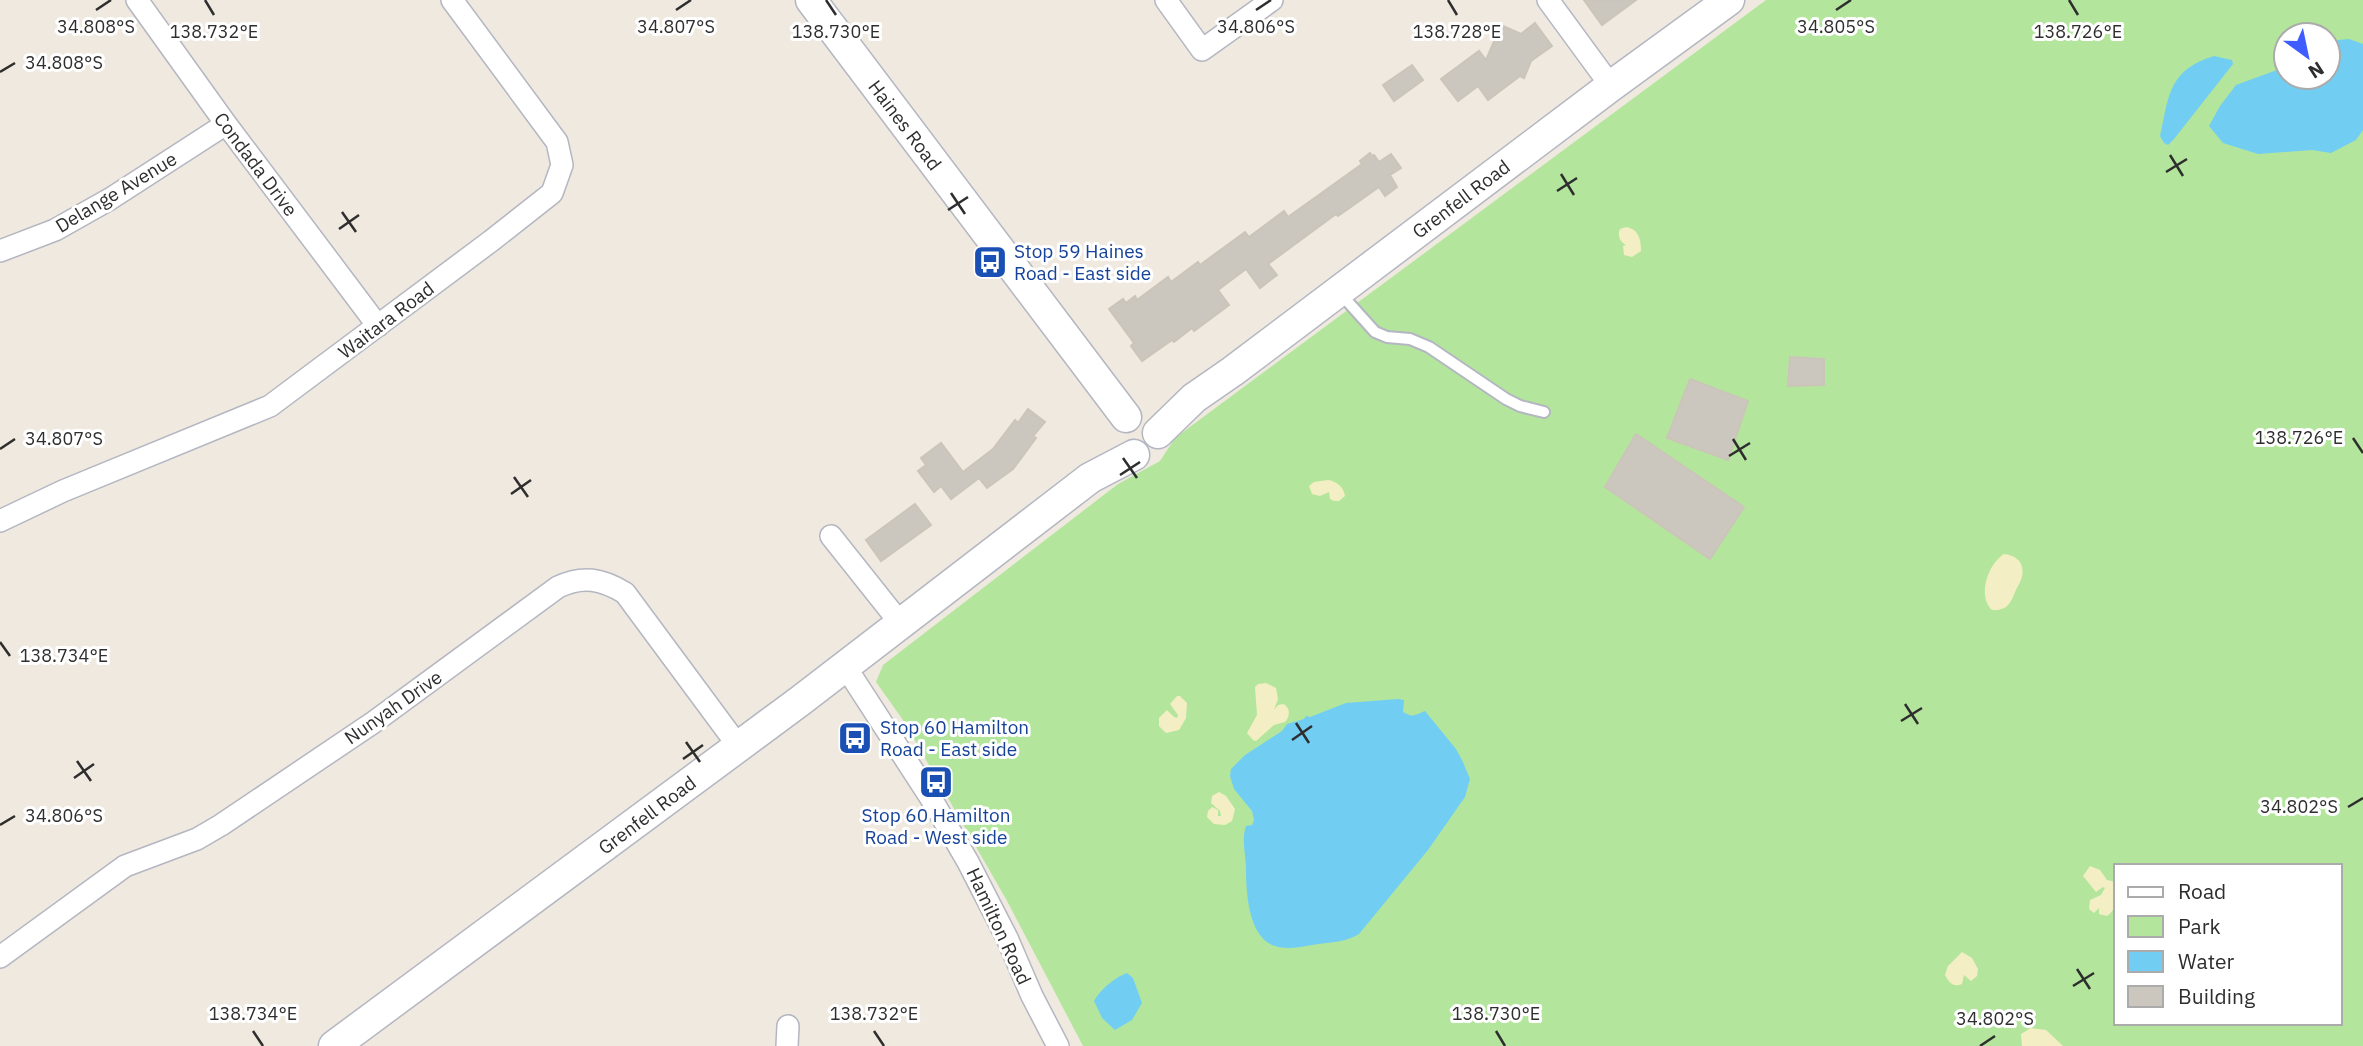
<svg xmlns="http://www.w3.org/2000/svg" width="2363" height="1046" viewBox="0 0 2363 1046" font-family="'IBM Plex Sans',sans-serif">
  <style>
    .green { fill: #b3e69c; fill-rule: evenodd }
    .sand { fill: #f4eec4 }
    .water { fill: #72cdf2 }
    .building { fill: #cbc7be; stroke: #cbc5b9; stroke-width: 2 }
    .lines { fill: none; stroke-linecap: round; stroke-linejoin: round }
    .lane-casing { stroke: #b4b6c1; stroke-width: 14 }
    .street-casing { stroke: #b4b6c1; stroke-width: 24 }
    .secondary-casing { stroke: #b4b6c1; stroke-width: 33 }
    .lane { stroke: #fff; stroke-width: 10 }
    .street { stroke: #fff; stroke-width: 21 }
    .secondary { stroke: #fff; stroke-width: 30 }
    .ticks { fill: none; stroke: #2e2e2e; stroke-width: 2.5 }
    .labels { text-anchor: middle; dominant-baseline: central; stroke-width: 6; stroke-linejoin: round; paint-order: stroke }
    .street-label { font-size: 19px; fill: #2e2e2e; stroke: #fff }
    .transit-label { font-size: 19px; fill: #164399; stroke: #fff; text-anchor: start }
    .ticks-label { font-size: 18px; text-anchor: middle; fill: #2e2e2e; stroke: #fff; stroke-width: 6; stroke-linejoin: round; paint-order: stroke }
  </style>
  <rect width="100%" height="100%" fill="#efe9e0"/>
  <path class="green" d="M1766,0H2363V1046H1083L1006,899L903,720L876,682L883,665L1118,484L1160,461L1175,438ZM2286,35H2328V77H2286ZM2116,866H2340V1023H2116Z"/>
  <path class="sand" d="M1626,227C1639,229 1641,240 1641,251L1632,257L1624,255L1623,246L1626,245C1620,242 1617,236 1620,229Z
    M1328,480C1336,481 1344,487 1345,496L1339,501H1334L1330,499L1329,492L1320,496L1312,494L1309,486L1314,482Z
    M2004,554C2023,556 2027,571 2018,586C2011,598 2012,611 1992,610C1977,596 1988,564 2004,554Z
    M1266,683L1276,688L1278,699L1274,710L1278,705L1283,704C1291,708 1290,716 1285,722L1274,725L1256,741L1253,740L1247,733L1257,715L1255,687L1258,684Z
    M1177,696H1180L1187,703L1186,718L1179,730L1166,733L1159,726V718L1167,710L1174,717L1177,718L1178,715L1170,704Z
    M1219,792L1226,796L1235,809L1232,821L1225,825L1214,824L1207,817L1208,811L1212,807L1218,810V816H1221L1220,811L1211,803L1212,796Z
    M2090,866L2100,870L2107,880L2116,882C2116,895 2118,909 2107,916L2099,914V908L2094,913L2089,909L2090,900L2101,895L2105,888L2103,887L2096,892L2083,876Z
    M1962,952L1972,958L1978,969L1977,976L1971,981L1964,975L1962,984C1953,988 1949,982 1945,975L1948,966Z
    M2031,1028L2046,1030L2063,1046H2022L2021,1034Z"/>
  <path class="water" d="M2349,39L2363,44V130L2356,140L2331,153L2312,150L2258,154L2223,143L2209,126L2220,106L2236,85L2277,70L2286,61V77H2328V41Z
    M2214,56L2232,60L2233,64L2174,139L2168,145L2164,143L2160,136C2169,96 2168,70 2214,56Z
    M1398,699L1404,700L1403,712C1413,718 1415,715 1425,711L1456,749L1463,762L1470,779L1465,797L1428,850L1359,934C1344,943 1330,942 1312,945C1300,947 1287,950 1275,946C1248,938 1246,891 1246,869C1246,854 1241,841 1246,826L1252,825L1254,820L1252,811L1234,789L1230,776L1231,769L1245,755L1282,731L1287,724L1304,719L1306,716L1310,717L1346,703Z
    M1127,973L1133,978L1142,1003L1132,1020L1115,1030L1102,1018L1094,1001C1100,990 1115,977 1127,973Z"/>
  <path class="building" d="M1584,0H1636L1602,25Z
    M1535,23L1552,46L1531,61L1524,78L1520,76L1488,100L1478,86L1458,101L1441,79L1479,51L1486,60L1501,25L1521,34Z
    M1412,65L1423,80L1394,101L1383,85Z
    M1370,153L1372,156L1374,155L1379,162L1391,154L1401,168L1390,175L1397,187L1385,196L1379,187L1338,216L1336,214L1268,264L1277,275L1260,288L1246,269L1218,290L1229,305L1194,331L1192,328L1174,342L1172,340L1142,361L1131,346L1134,343L1109,309L1123,299L1126,303L1135,296L1137,300L1168,277L1171,282L1198,262L1200,265L1245,232L1249,237L1284,211L1288,217L1362,164L1360,161Z
    M1790,357L1824,359V385L1788,386Z
    M1690,379L1748,401L1728,460L1667,438Z
    M1028,409L1045,422L1033,436L1036,438L1013,469L987,488L979,478L951,499L941,486L934,492L918,471L926,465L921,458L941,443L963,472L993,449L1015,420L1018,423Z
    M1636,434L1744,507L1710,559L1605,487Z
    M915,504L931,525L881,561L866,540Z"/>
  <g class="lines">
    <g class="lane-casing">
      <path id="lane" d="M1340,293L1375,332L1387,337L1410,339L1429,347L1506,399L1520,406L1544,412"/>
    </g>
    <g class="street-casing">
      <path id="street" d="M137,0L226,124L378,326
        M1166,0L1202,50L1272,0
        M1548,0L1611,86
        M0,251L55,230L110,199L226,124
        M0,521L63,491L270,406L491,241L552,193L562,165L557,142L452,0
        M831,536L901,624
        M845,666L932,800L968,862L1007,938L1032,996L1058,1046
        M0,957L125,866L197,839L221,825L374,722L558,587C583,575 602,579 625,593L739,747
        M787,1046L788,1026"/>
    </g>
    <g class="secondary-casing">
      <path id="secondary" d="M811,0L1126,417
        M1158,433L1194,398L1233,371L1611,86L1729,0
        M334,1046L800,701L1090,478L1134,455"/>
    </g>
    <use href="#lane" class="lane"/>
    <use href="#street" class="street"/>
    <use href="#secondary" class="secondary"/>
  </g>
  <path class="ticks" d="M205,0L214,15M826,0L836,15M1448,0L1457,15M2069,0L2078,15M96,10L111,0M676,10L691,0M1256,10L1271,0M1836,10L1851,0M0,72L15,63M2170,155L2183,176M2166,172L2187,159M1561,174L1574,195M1557,191L1577,178M951,193L965,214M948,210L968,197M342,212L356,232M339,229L359,215M2353,438L2363,453M1733,439L1746,460M0,449L15,439M1729,456L1750,443M1123,458L1137,478M1120,475L1140,462M514,477L528,497M511,494L531,480M0,642L10,656M1905,704L1918,724M1901,721L1922,708M1296,723L1309,743M1292,740L1312,726M686,742L700,762M683,759L703,745M77,761L91,781M74,778L94,764M2348,807L2363,798M0,825L15,816M2077,969L2090,989M2073,986L2094,973M253,1031L263,1046M874,1031L884,1046M1496,1031L1505,1046M1980,1046L1995,1036"/>
  <defs>
    <g id="bus-square" transform="scale(1.75)"><rect x="-9" y="-9" width="18" height="18" rx="4" fill="#1a4fb4" stroke="#fff"/><path d="M-5-6H5V4H4V6H2V4H-2V6H-4V4H-5ZM-3.5-4V0h7V-4ZM-3.5 1.2v1.5H-2V1.2ZM2 1.2v1.5H3.5V1.2Z" fill="#fff"/></g>
  </defs>
  <g fill-rule="evenodd">
    <use href="#bus-square" x="990" y="262"/>
    <use href="#bus-square" x="855" y="738"/>
    <use href="#bus-square" x="936" y="782"/>
  </g>
  <g class="labels">
    <g class="street-label">
      <text transform="translate(905 125) rotate(53)">Haines Road</text>
      <text transform="translate(256 164) rotate(53)">Condada Drive</text>
      <text transform="translate(116 192) rotate(-31)">Delange Avenue</text>
      <text transform="translate(1461 199) rotate(-37)">Grenfell Road</text>
      <text transform="translate(386 320) rotate(-37)">Waitara Road</text>
      <text transform="translate(393 707) rotate(-35)">Nunyah Drive</text>
      <text transform="translate(647 815) rotate(-37)">Grenfell Road</text>
      <text transform="translate(999 926) rotate(65)">Hamilton Road</text>
    </g>
    <g class="transit-label">
      <text x="1014" y="251">Stop 59 Haines<tspan x="1014" dy="22">Road - East side</tspan></text>
      <text x="880" y="727">Stop 60 Hamilton<tspan x="880" dy="22">Road - East side</tspan></text>
      <text x="936" y="815" text-anchor="middle">Stop 60 Hamilton<tspan x="936" dy="22">Road - West side</tspan></text>
    </g>
  </g>
  <g class="ticks-label">
    <text x="1836" y="33">34.805°S</text>
    <text x="96" y="33">34.808°S</text>
    <text x="676" y="33">34.807°S</text>
    <text x="1256" y="33">34.806°S</text>
    <text x="214" y="38">138.732°E</text>
    <text x="836" y="38">138.730°E</text>
    <text x="1457" y="38">138.728°E</text>
    <text x="2078" y="38">138.726°E</text>
    <text x="64" y="69">34.808°S</text>
    <text x="2299" y="444">138.726°E</text>
    <text x="64" y="445">34.807°S</text>
    <text x="64" y="662">138.734°E</text>
    <text x="2299" y="813">34.802°S</text>
    <text x="64" y="822">34.806°S</text>
    <text x="253" y="1020">138.734°E</text>
    <text x="874" y="1020">138.732°E</text>
    <text x="1496" y="1020">138.730°E</text>
    <text x="1995" y="1025">34.802°S</text>
  </g>
  <rect x="2114" y="864" width="228" height="161" fill="#ffffff" stroke="#ababab" stroke-width="2"/>
  <rect x="2128" y="887" width="35" height="10" fill="#ffffff" stroke="#ababab" stroke-width="2"/>
  <text x="2178" y="899" font-size="21" fill="#2e2e2e">Road</text>
  <rect x="2128" y="916" width="35" height="21" fill="#b3e69c" stroke="#ababab" stroke-width="2"/>
  <text x="2178" y="934" font-size="21" fill="#2e2e2e">Park</text>
  <rect x="2128" y="951" width="35" height="21" fill="#72cdf2" stroke="#ababab" stroke-width="2"/>
  <text x="2178" y="969" font-size="21" fill="#2e2e2e">Water</text>
  <rect x="2128" y="986" width="35" height="21" fill="#cbc7be" stroke="#ababab" stroke-width="2"/>
  <text x="2178" y="1004" font-size="21" fill="#2e2e2e">Building</text>
  <g transform="translate(2307 56) rotate(147)"><circle r="33" fill="#ffffff" stroke="#ababab" stroke-width="2"/>
  <path d="M0-5L12 26L0 18L-12 26Z" fill="#3e5cff"/>
  <text y="-10" font-size="19" font-weight="bold" text-anchor="middle" fill="#2e2e2e">N</text>
  </g>
</svg>
